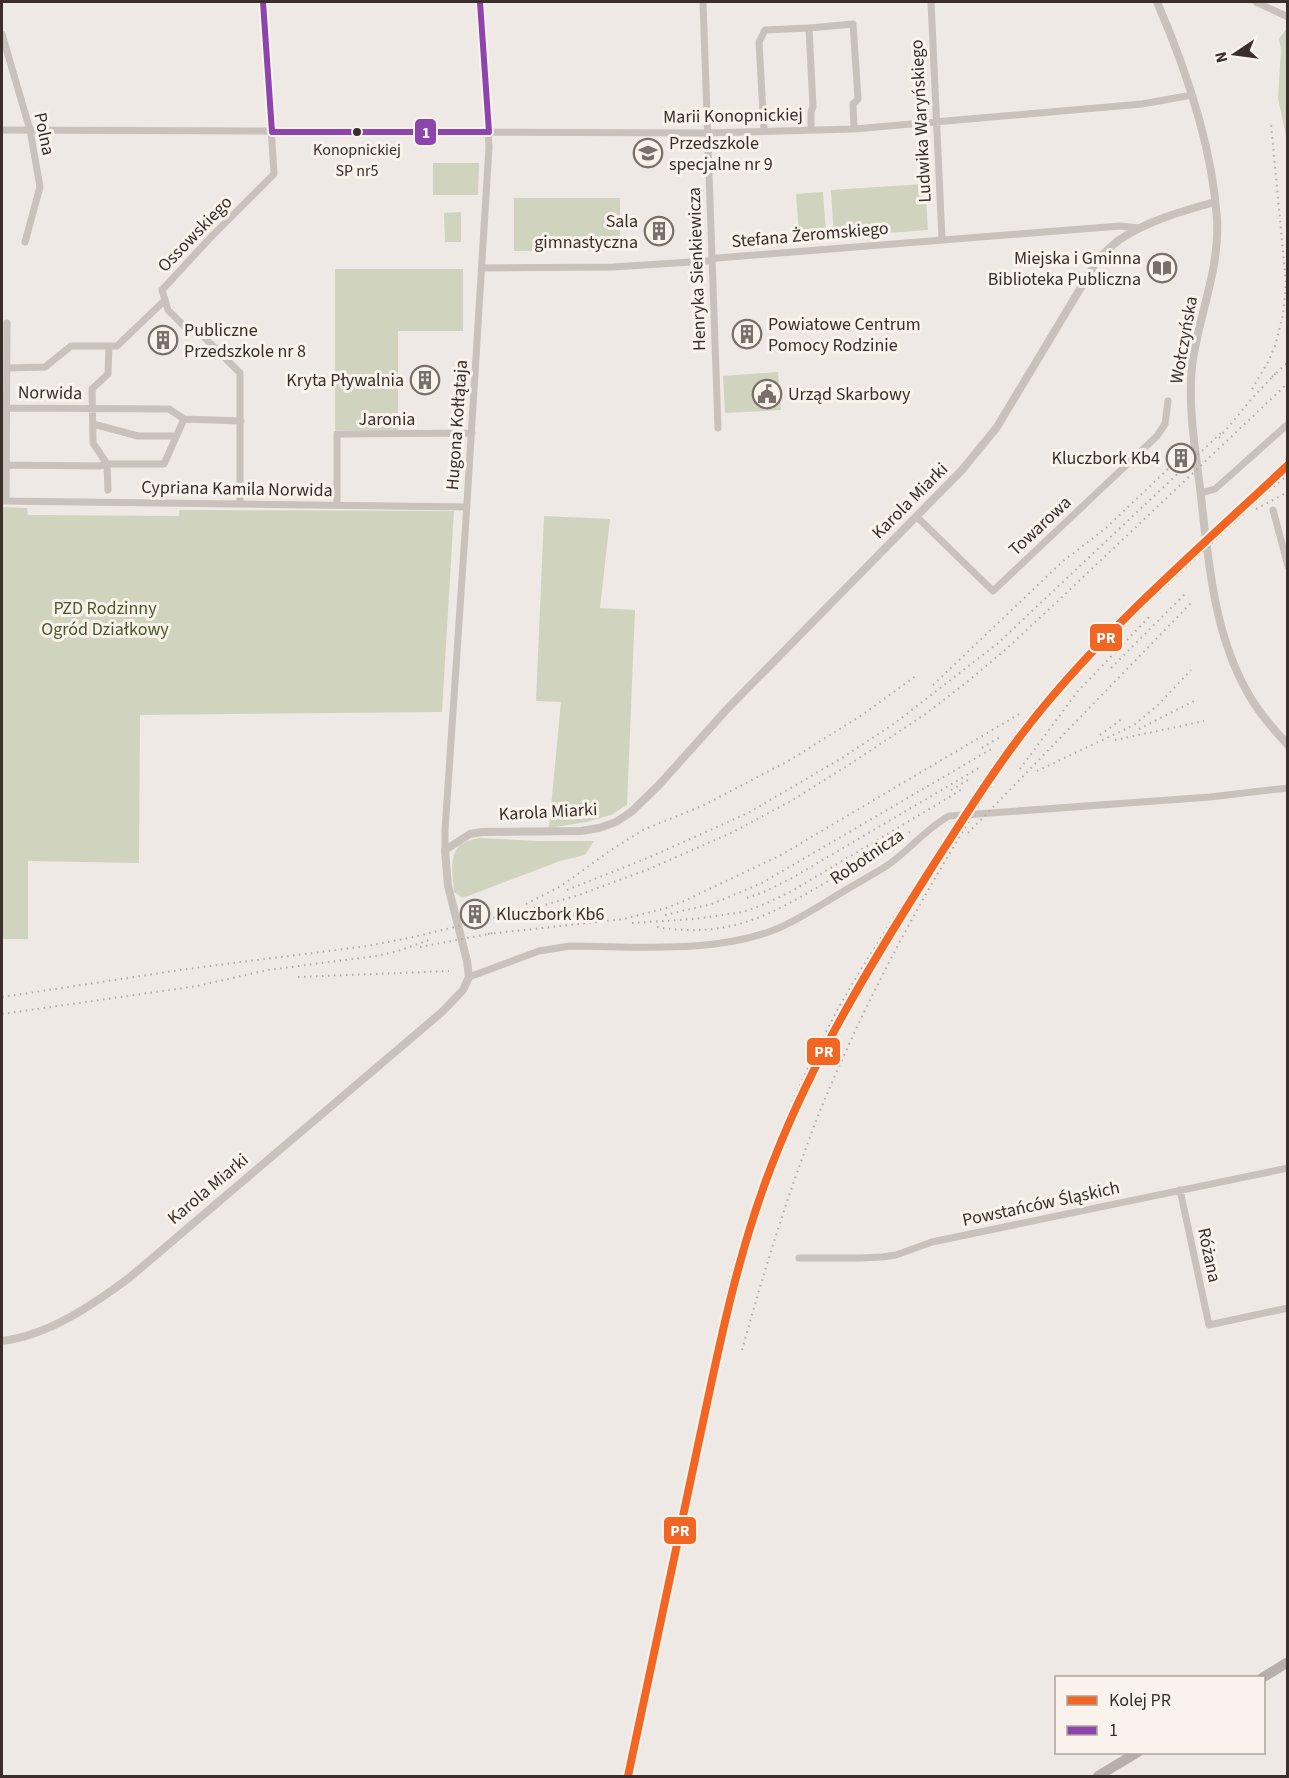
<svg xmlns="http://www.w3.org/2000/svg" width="1289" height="1778" viewBox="0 0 1289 1778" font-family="'Source Sans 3',sans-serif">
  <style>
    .green { fill: #d0d4be }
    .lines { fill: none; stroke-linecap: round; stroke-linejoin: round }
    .minor { stroke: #c8c1bc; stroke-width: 7 }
    .tertiary { stroke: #c8c1bc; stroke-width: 8 }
    .primary { stroke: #b7afab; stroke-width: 10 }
    .rail { stroke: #b0aaa6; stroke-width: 2; stroke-dasharray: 1.5 4.5; stroke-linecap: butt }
    .bus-1-casing { stroke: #faf3ec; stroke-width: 10 }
    .bus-1 { stroke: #8e44ad; stroke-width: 6 }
    .rail-1-casing { stroke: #faf3ec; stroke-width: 12 }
    .rail-1 { stroke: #f26522; stroke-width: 8 }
    .bus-dot { fill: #392e2a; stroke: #faf3ec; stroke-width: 2 }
    .labels { text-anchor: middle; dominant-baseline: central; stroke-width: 6; stroke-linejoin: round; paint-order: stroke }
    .bus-label { font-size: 16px; fill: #392e2a; stroke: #faf3ec }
    .street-label { font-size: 18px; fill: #392e2a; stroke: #faf3ec }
    .poi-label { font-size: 18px; fill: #392e2a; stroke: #faf3ec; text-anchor: start }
    .park-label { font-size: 18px; fill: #4a582d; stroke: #faf3ec }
    .line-badge { stroke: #faf3ec; stroke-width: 2 }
    .badge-label { font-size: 16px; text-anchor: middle; font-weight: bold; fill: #fff }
  </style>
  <rect width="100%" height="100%" fill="#eee9e4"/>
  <path class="green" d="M1287,28V140L1278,98L1281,50L1279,39Z
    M433,163H479L478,195H433Z
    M925,184L928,230L834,237L831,190Z
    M823,192L826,233L799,235L796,194Z
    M514,198H620V250L514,251Z
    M461,212V242H445L444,213Z
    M335,269H463V331H398V430H335Z
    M778,372L781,410L725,413L723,376Z
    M2,507L27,508L28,515L179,516V510L454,511L442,712L140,715L139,863L28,861V939H2Z
    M544,516L610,519L600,608L635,610L627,805L611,815L586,822L549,828L561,702L536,701Z
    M480,838L538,841H594L585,855L560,861L463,898L454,892C453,877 447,850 465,842C469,840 475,839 480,838Z"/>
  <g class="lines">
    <path class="minor" d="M703,2L718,428
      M931,2L942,239
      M1256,2L1288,17
      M2,34L30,130L40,187L25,242
      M2,130L707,133L854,129L1142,104L1192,95
      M811,130V112L813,107L809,28L853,24L858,99L853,104L854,129
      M764,131L759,42L765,30L809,28
      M482,268L613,267L707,261L717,258L1120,226L1139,228
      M7,368L45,367L71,346H109
      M7,408L169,409L184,419
      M93,424L138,436H176
      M6,465L99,466L107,464L93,443L92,389L108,374L109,346H117L165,300
      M108,490L107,464H164L184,419L241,421
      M1201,493L1215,489L1288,424
      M2,501L467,507
      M6,501L7,323
      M240,504V373L195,328H186L168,310L162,290L211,237L274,174L263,2
      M337,505V434L472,433
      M1273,510L1288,566
      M917,517L993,591L1157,436L1165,424L1168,401
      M445,850V830L466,519L489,147L480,2
      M469,977L539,951L570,946C636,946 711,954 774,930C792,923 809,912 826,902C845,890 865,879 885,867C908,852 925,829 949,816L1210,797L1288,788
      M1180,1190L1209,1325L1288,1308
      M799,1258H860L882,1257L896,1255L932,1242L1288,1168"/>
    <path class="tertiary" d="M1157,2C1186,69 1212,145 1217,219C1220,270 1198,317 1192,366C1188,407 1195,448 1200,488C1208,557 1213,634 1249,695C1259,713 1273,729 1288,745
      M2,1341C49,1335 91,1306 129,1278L442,1012L463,990L469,977L467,961L448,886L445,850L470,834L482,832L581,831L599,828L616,822L631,812L658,786L729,707L962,470L997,427L1098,259C1105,253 1111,246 1119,240C1147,221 1182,211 1215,202"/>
    <path class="primary" d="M1262,1678L1288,1662
      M1098,1776L1138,1752"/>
    <path class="rail" d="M1272,377L1288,362
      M1252,389L1268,362L1275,346L1283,315L1286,283L1271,124
      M1219,438L1255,395L1277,372
      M1256,509L1288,492
      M1111,668L1185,594
      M933,685L1062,562L1106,528L1170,467
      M1139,729L1194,701
      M1100,735L1122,719
      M1115,740L1204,721
      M982,748L1000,737
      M1020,769L1078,691L1152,614
      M1037,771L1134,725L1157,706L1191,670
      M951,790L970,779
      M968,833L1192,602
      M567,890L650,857L748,813L842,758L895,723L997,644L1222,432
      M747,898L764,892L792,878L979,768
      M526,904L561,886L611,850L643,830L704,805L790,760L862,715L917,675
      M665,915L712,904L762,883L993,748
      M556,919L601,908
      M632,923L695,919L743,912L765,904L792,891L961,790
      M657,927C729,939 771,915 830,880C857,864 883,848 910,832
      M488,934L624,919L666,908L684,901L781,855L1021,713
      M420,947L494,933
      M298,977L449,971
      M2,997L187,969L367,946L409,938L538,907L579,895L649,869L731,833L791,801L847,766L924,715L967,682L1004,651L1060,599L1288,383
      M2,1014L197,986L268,970L376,956L398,951L429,940
      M742,1350C764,1271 788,1193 818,1116C852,1032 893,951 938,873C972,815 1006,759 1049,707C1113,630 1191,564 1263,495L1288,475
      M623,1776L730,1278C756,1186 791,1096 837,1011C865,960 899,911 930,861C969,800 1008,738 1056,684C1089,646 1126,611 1163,576C1204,537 1246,498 1288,458"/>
    <g class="bus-1-casing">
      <path id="bus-1" d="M263,2L272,132
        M480,2L489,132
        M272,132H489"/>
    </g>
    <use href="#bus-1" class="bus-1"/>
    <g class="rail-1-casing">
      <path id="rail-1" d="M628,1776C651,1667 674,1559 697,1450C716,1362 733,1272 764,1186C804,1074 865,973 929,872C967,813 1004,753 1050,699C1122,614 1207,541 1288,465"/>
    </g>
    <use href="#rail-1" class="rail-1"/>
  </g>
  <defs>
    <g id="school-ring" transform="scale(1.5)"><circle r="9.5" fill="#faf3ec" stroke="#786f6b" stroke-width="1.5"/><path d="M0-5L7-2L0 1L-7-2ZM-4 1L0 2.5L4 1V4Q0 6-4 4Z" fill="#786f6b"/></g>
    <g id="building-ring" transform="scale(1.5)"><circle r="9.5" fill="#faf3ec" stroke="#786f6b" stroke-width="1.5"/><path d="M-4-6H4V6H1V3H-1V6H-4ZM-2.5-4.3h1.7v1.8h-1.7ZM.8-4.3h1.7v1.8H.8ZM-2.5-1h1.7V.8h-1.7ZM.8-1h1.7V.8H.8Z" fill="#786f6b"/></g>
    <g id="library-ring" transform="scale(1.5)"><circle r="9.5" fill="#faf3ec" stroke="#786f6b" stroke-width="1.5"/><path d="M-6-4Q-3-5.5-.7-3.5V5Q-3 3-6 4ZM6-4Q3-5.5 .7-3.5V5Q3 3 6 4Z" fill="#786f6b"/></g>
    <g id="civic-ring" transform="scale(1.5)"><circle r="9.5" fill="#faf3ec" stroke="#786f6b" stroke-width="1.5"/><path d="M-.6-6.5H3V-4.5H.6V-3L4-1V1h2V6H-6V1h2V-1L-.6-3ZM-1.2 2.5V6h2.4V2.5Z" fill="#786f6b"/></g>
  </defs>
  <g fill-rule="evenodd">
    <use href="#school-ring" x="648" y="153"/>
    <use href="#building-ring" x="659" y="231"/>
    <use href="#library-ring" x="1162" y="268"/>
    <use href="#building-ring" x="747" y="334"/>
    <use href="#building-ring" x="163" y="340"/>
    <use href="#building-ring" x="425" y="380"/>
    <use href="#civic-ring" x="767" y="394"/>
    <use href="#building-ring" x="1181" y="458"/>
    <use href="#building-ring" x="475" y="914"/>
  </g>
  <circle class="bus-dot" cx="357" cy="132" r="5"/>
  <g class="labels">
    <g class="bus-label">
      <text x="357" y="150">Konopnickiej<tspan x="357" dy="21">SP nr5</tspan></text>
    </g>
    <g class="street-label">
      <text transform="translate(733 116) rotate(-1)">Marii Konopnickiej</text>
      <text transform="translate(921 121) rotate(-93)">Ludwika Waryńskiego</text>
      <text transform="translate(44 134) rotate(78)">Polna</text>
      <text transform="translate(195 234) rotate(-46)">Ossowskiego</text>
      <text transform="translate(810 235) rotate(-5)">Stefana Żeromskiego</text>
      <text transform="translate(697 269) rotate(-92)">Henryka Sienkiewicza</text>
      <text transform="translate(1184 340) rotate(-80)">Wołczyńska</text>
      <text transform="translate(50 393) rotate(1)">Norwida</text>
      <text x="387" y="419">Jaronia</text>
      <text transform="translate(457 425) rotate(-86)">Hugona Kołłątaja</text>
      <text transform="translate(237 489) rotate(1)">Cypriana Kamila Norwida</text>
      <text transform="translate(910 501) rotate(-45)">Karola Miarki</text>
      <text transform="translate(1040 526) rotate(-43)">Towarowa</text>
      <text transform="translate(548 812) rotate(-3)">Karola Miarki</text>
      <text transform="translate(867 857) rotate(-34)">Robotnicza</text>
      <text transform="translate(208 1189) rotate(-40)">Karola Miarki</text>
      <text transform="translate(1041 1204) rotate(-12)">Powstańców Śląskich</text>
      <text transform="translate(1209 1255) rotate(78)">Różana</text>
    </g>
    <g class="poi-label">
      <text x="669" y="143">Przedszkole<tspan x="669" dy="21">specjalne nr 9</tspan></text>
      <text x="638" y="221" text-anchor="end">Sala<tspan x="638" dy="21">gimnastyczna</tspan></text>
      <text x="1141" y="258" text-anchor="end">Miejska i Gminna<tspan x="1141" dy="21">Biblioteka Publiczna</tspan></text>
      <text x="768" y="324">Powiatowe Centrum<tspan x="768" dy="21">Pomocy Rodzinie</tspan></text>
      <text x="184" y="330">Publiczne<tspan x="184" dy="21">Przedszkole nr 8</tspan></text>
      <text x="404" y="380" text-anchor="end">Kryta Pływalnia</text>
      <text x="788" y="394">Urząd Skarbowy</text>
      <text x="1160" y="458" text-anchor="end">Kluczbork Kb4</text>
      <text x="496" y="914">Kluczbork Kb6</text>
    </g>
    <g class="park-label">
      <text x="105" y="608">PZD Rodzinny<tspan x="105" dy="21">Ogród Działkowy</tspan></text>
    </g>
  </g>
  <g class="line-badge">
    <rect x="414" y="118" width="23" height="28" rx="6" fill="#8e44ad"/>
    <rect x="1089" y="623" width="34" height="29" rx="6" fill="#f26522"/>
    <rect x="806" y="1037" width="35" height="29" rx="6" fill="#f26522"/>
    <rect x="663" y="1516" width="34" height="29" rx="6" fill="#f26522"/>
  </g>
  <g class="badge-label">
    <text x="426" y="138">1</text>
    <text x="1106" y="643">PR</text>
    <text x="824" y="1057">PR</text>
    <text x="680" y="1536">PR</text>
  </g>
  <rect width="1289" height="1778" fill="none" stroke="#392e2a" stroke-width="6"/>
  <rect x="1055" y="1676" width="210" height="78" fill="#faf3ec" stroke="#ada49e" stroke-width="1.5"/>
  <rect x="1067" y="1696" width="30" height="9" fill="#f26522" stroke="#ada49e" stroke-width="1.5"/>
  <text x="1109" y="1706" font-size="18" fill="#392e2a">Kolej PR</text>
  <rect x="1067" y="1726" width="30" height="9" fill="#8e44ad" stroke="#ada49e" stroke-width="1.5"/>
  <text x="1109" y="1736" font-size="18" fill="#392e2a">1</text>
  <g transform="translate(1235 54) rotate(257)" stroke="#faf3ec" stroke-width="4.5" paint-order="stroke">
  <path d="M0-4.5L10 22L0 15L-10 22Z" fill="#392e2a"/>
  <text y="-9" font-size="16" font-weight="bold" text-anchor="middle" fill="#392e2a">N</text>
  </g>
</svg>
